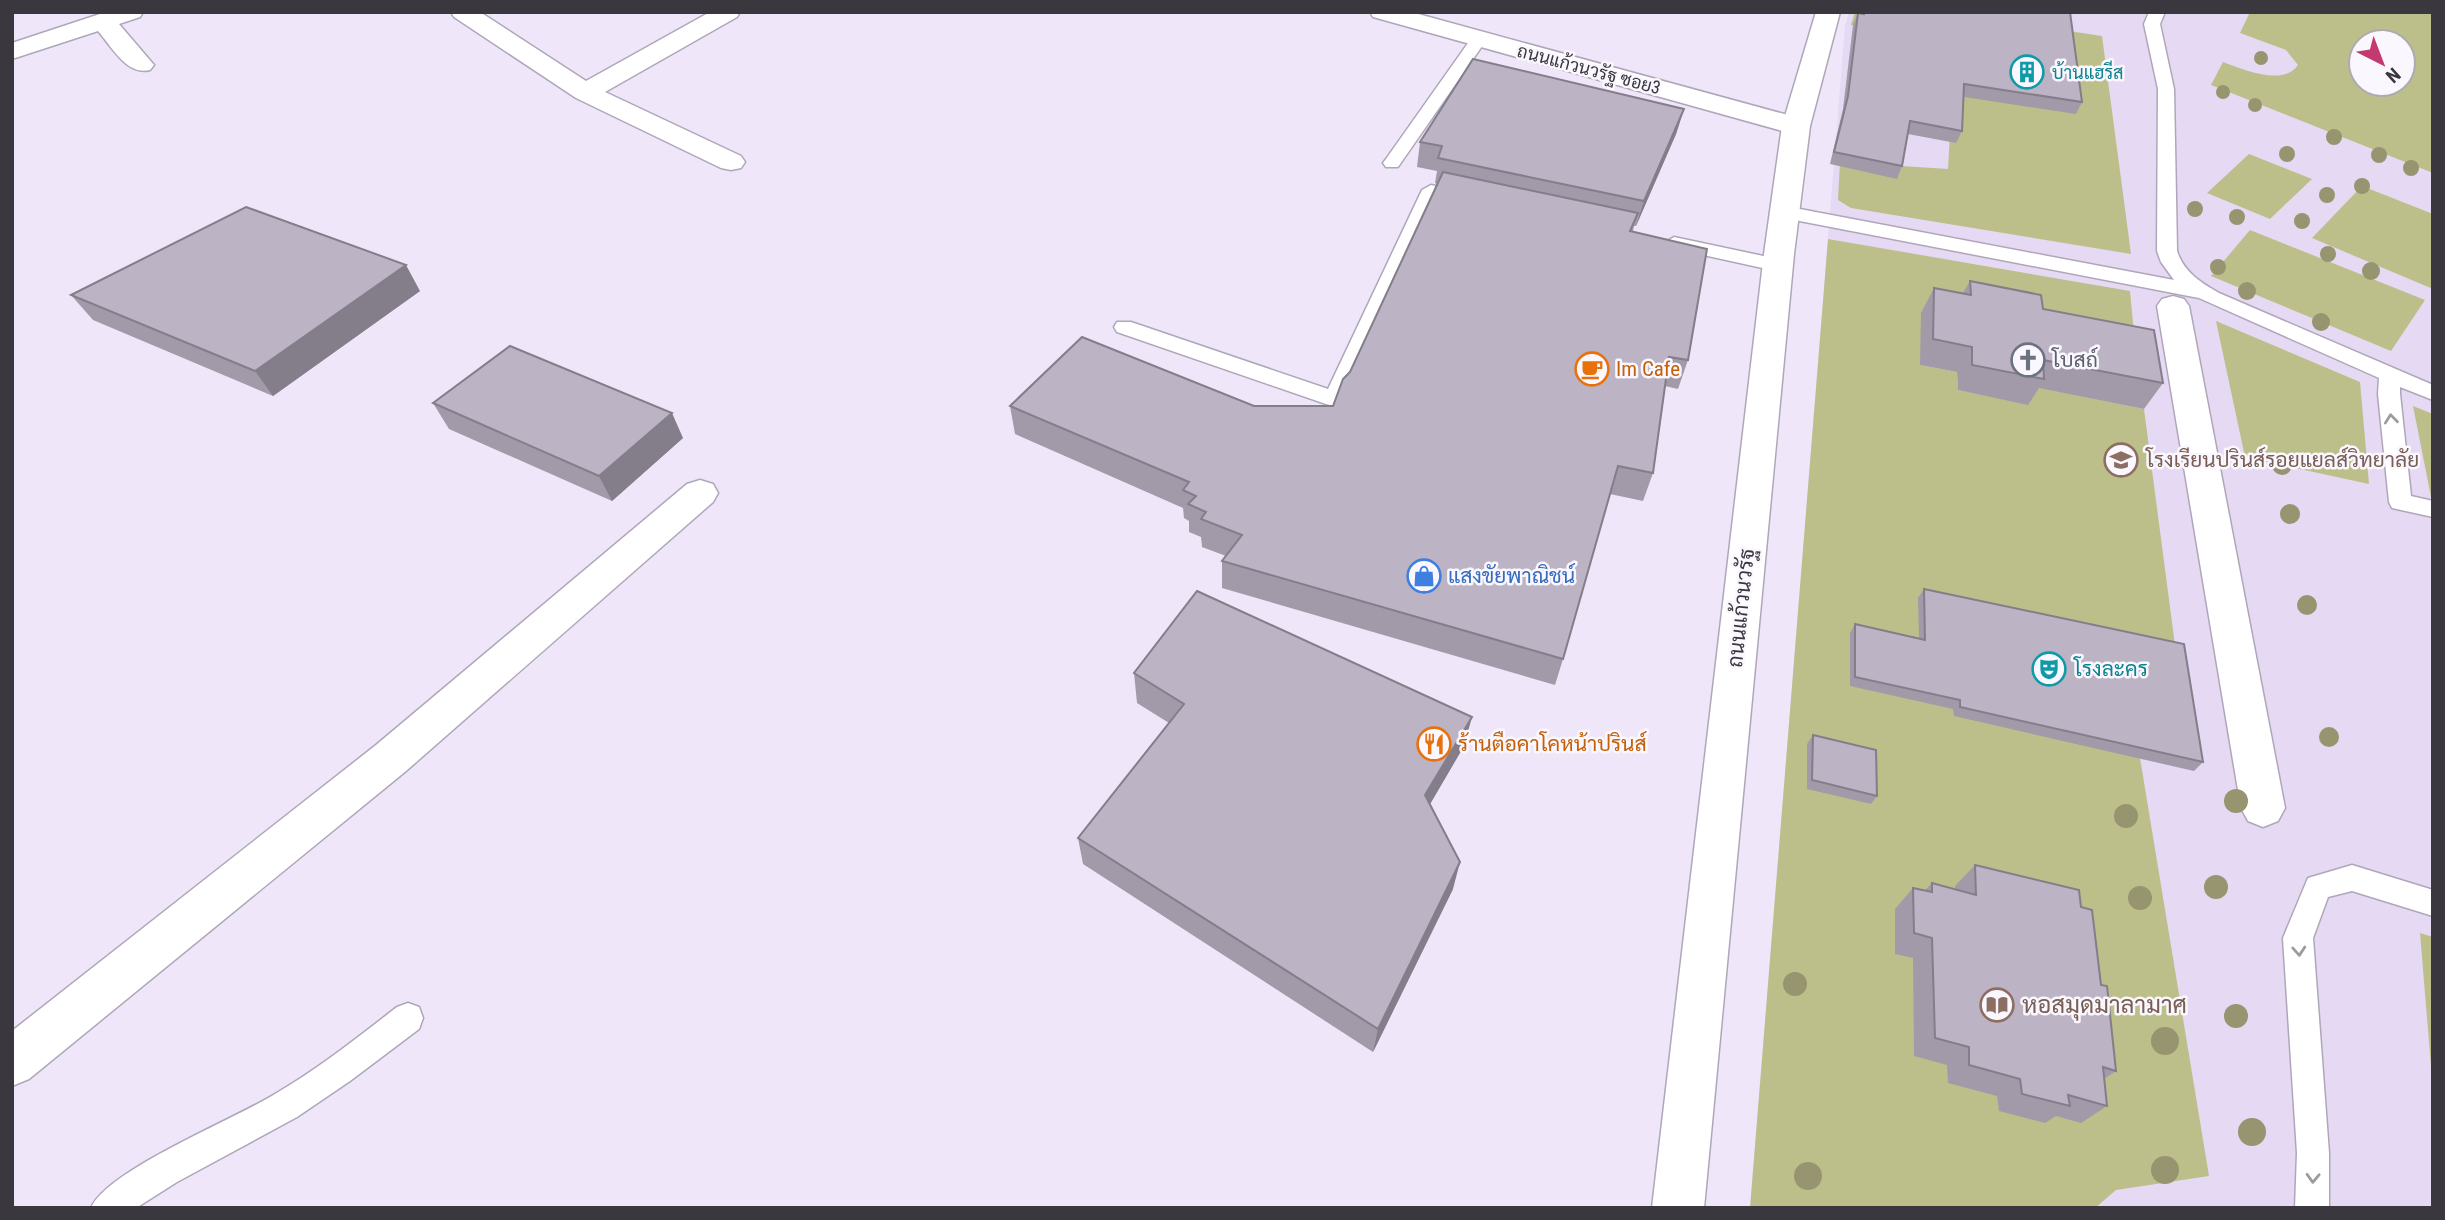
<svg xmlns="http://www.w3.org/2000/svg" width="2445" height="1220" font-family="'Roboto Condensed',Sarabun,sans-serif">
<style>
.built{fill:#e5d9f3;fill-rule:evenodd}
.green{fill:#bcbf89;fill-rule:evenodd}
.lines{fill:none;stroke-linecap:round;stroke-linejoin:round}
.service-casing{stroke:#afa7b9;stroke-width:3}
.pedestrian-casing{stroke:#afa7b9;stroke-width:3}
.minor-casing{stroke:#afa7b9;stroke-width:3}
.tertiary-casing{stroke:#afa7b9;stroke-width:3}
.service{fill:#fff;fill-rule:evenodd}
.pedestrian{fill:#fff;fill-rule:evenodd}
.minor{fill:#fff;fill-rule:evenodd}
.tertiary{fill:#fff;fill-rule:evenodd}
.tree{fill:#979470}
.wall{fill:#a29aa9}
.shaded-wall{fill:#847d8a}
.building{fill:#bcb3c5;stroke:#847d8a;stroke-width:2}
.oneway{stroke:#9d9b9e}
.labels{text-anchor:middle;dominant-baseline:central;stroke-width:5;stroke-linejoin:round;paint-order:stroke}
.far-street-label{font-size:18px;fill:#3b373e;stroke:#faf7fe}
.far-culture-label{font-size:18px;fill:#0d838f;stroke:#faf7fe;text-anchor:start}
.worship-label{font-size:21px;fill:#5b616d;stroke:#faf7fe;text-anchor:start}
.food-label{font-size:21px;fill:#c56008;stroke:#faf7fe;text-anchor:start}
.education-label{font-size:21px;fill:#785e54;stroke:#faf7fe;text-anchor:start}
.shop-label{font-size:21px;fill:#366cbe;stroke:#faf7fe;text-anchor:start}
.street-label{font-size:21px;fill:#3b373e;stroke:#faf7fe}
.culture-label{font-size:21px;fill:#0d838f;stroke:#faf7fe;text-anchor:start}
.near-education-label{font-size:24px;fill:#785e54;stroke:#faf7fe;text-anchor:start}
</style>
<rect width="100%" height="100%" fill="#efe7f9"/>
<path class="built" d="M1849,12H2433V1208H1750L1845,26ZM2361,42H2403V84H2361Z"/>
<path class="green" d="M1855,12H1969L1970,16L2102,36L2131,254L1851,208L1838,200L1840,162L1948,169L1955,46L1851,25Z
M2250,12H2433V173L2211,85L2223,62C2242,69 2283,87 2298,65L2286,50L2240,33ZM2403,42V84H2361V42Z
M2249,154L2312,179L2270,219L2207,193Z
M2362,186L2433,214V289L2312,238Z
M2250,230L2425,300L2391,351L2211,276Z
M1828,239L2130,291L2136,355L1920,365L1957,372L1958,390L2028,404L2027,385L2144,409L2176,653L2140,758L2209,1176L2116,1190L2095,1208H1750Z
M2216,321L2360,382L2369,484L2245,457Z
M2413,406L2433,414V497H2431Z
M2420,933L2433,937V1090Z"/>
<g class="lines">
<defs>
<path id="service" d="M2149,12H2165L2160,24L2174,89L2177,251C2184,272 2200,282 2219,293L2433,385V400L2400,387V394L2411,496L2433,501V517L2392,508L2389,502L2378,394L2379,378L2199,298L1784,218L1775,212L1784,206L2174,280L2161,262L2157,251L2158,89L2144,24Z
M1479,34L1487,39L1398,167H1386L1383,163L1386,159L1473,36Z
M1431,185L1470,194L1473,198L1464,204L1437,197L1342,404L1334,406L1326,404L1117,332L1114,327L1117,322H1131L1328,389L1422,190Z
M1674,237L1768,257L1772,250L1779,248L1789,254L1783,269L1776,271L1667,247L1664,243Z
M2352,865L2433,890V916L2352,891L2328,897L2313,938L2329,1153V1208H2295L2297,1153L2283,938L2308,878Z
M408,1003L419,1007L423,1018L419,1029L350,1081L297,1117L177,1182L136,1208H91C107,1170 235,1119 275,1094C318,1069 357,1038 397,1007Z"/>
<path id="pedestrian" d="M2173,296L2184,299L2189,306L2285,808L2278,821L2263,827L2248,821L2241,808L2157,306L2162,299Z"/>
<path id="minor" d="M106,12H143L140,17L119,24L154,65L150,70C127,76 112,47 98,31L12,59V43Z
M451,12H480L586,81L710,12H740L737,17L605,92L741,156L745,162L741,168L731,170L721,168L576,98L454,17Z
M1370,12H1411L1806,120L1810,126L1806,132L1796,134L1786,132L1373,17Z
M700,480L713,484L718,493L713,502L406,771L29,1079L12,1086V1031L376,745L687,484Z"/>
<path id="tertiary" d="M1816,12H1840L1810,126L1794,254L1704,1208H1652L1764,254L1782,126Z"/>
</defs>
<use href="#service" class="service-casing"/>
<use href="#pedestrian" class="pedestrian-casing"/>
<use href="#minor" class="minor-casing"/>
<use href="#tertiary" class="tertiary-casing"/>
<use href="#service" class="service"/>
<use href="#pedestrian" class="pedestrian"/>
<use href="#minor" class="minor"/>
<use href="#tertiary" class="tertiary"/>
</g>
<g class="tree">
<circle cx="2261" cy="58" r="7"/>
<circle cx="2223" cy="92" r="7"/>
<circle cx="2255" cy="105" r="7"/>
<circle cx="2334" cy="137" r="8"/>
<circle cx="2287" cy="154" r="8"/>
<circle cx="2379" cy="155" r="8"/>
<circle cx="2411" cy="168" r="8"/>
<circle cx="2362" cy="186" r="8"/>
<circle cx="2327" cy="195" r="8"/>
<circle cx="2195" cy="209" r="8"/>
<circle cx="2237" cy="217" r="8"/>
<circle cx="2302" cy="221" r="8"/>
<circle cx="2328" cy="254" r="8"/>
<circle cx="2218" cy="267" r="8"/>
<circle cx="2371" cy="271" r="9"/>
<circle cx="2247" cy="291" r="9"/>
<circle cx="2321" cy="322" r="9"/>
<circle cx="2282" cy="465" r="10"/>
<circle cx="2290" cy="514" r="10"/>
<circle cx="2307" cy="605" r="10"/>
<circle cx="2329" cy="737" r="10"/>
<circle cx="2236" cy="801" r="12"/>
<circle cx="2126" cy="816" r="12"/>
<circle cx="2216" cy="887" r="12"/>
<circle cx="2140" cy="898" r="12"/>
<circle cx="1795" cy="984" r="12"/>
<circle cx="2236" cy="1016" r="12"/>
<circle cx="2165" cy="1041" r="14"/>
<circle cx="2252" cy="1132" r="14"/>
<circle cx="2165" cy="1170" r="14"/>
<circle cx="1808" cy="1176" r="14"/>
</g>
<path class="wall" d="M1862,12H2070L2082,102L2076,114L1964,97L1962,131L1956,143L1908,134L1902,166L1897,179L1830,164L1843,109L1853,25L1858,13L1861,14Z
M1684,109L1676,134L1636,226H1634L1633,231L1688,360L1678,389L1665,386L1653,473L1643,501L1610,494L1563,659L1555,685L1222,588V561L1226,556L1202,547L1201,537L1189,532V521L1184,518L1183,508L1015,434L1010,406H1333L1350,372L1437,184L1435,183L1437,171L1417,167L1420,142Z
M1970,281L2043,309L2163,383L2144,409L2039,388L2028,405L1958,390L1957,372L1920,365L1921,313L1934,288L1963,293Z
M420,291L273,396L93,320L71,295Z
M433,403L683,438L612,501L449,429Z
M1924,589L2203,762L2194,771L1954,716L1953,709L1850,686V633L1855,624L1919,638L1918,598Z
M1134,673L1464,746L1430,804L1453,889L1373,1052L1083,864L1078,838L1169,723L1137,703Z
M1813,735L1877,796L1871,804L1807,789V744Z
M1975,865L2081,907L2101,985L2116,1071L2104,1079L2107,1106L2081,1123L2056,1116L2045,1123L1999,1111L1997,1096L1948,1083L1947,1065L1914,1056L1913,958L1895,954V909L1913,888L1925,890L1932,883L1955,889V886Z"/>
<path class="shaded-wall" d="M1684,109L1676,134L1636,226L1644,201Z
M406,265L420,291L273,396L255,371Z
M672,413L683,438L612,501L599,476Z
M1472,717L1464,746L1419,823L1425,795Z
M1460,862L1453,889L1373,1052L1378,1029Z"/>
<path class="building" d="M1864,12H2070L2082,102L1964,84L1962,131L1910,121L1902,166L1834,152L1848,96L1858,13L1864,14Z
M1473,59L1684,109L1644,201L1438,158L1442,146L1420,142Z
M1443,172L1638,213L1630,231L1707,249L1688,360L1669,357L1653,473L1618,466L1563,659L1222,561L1242,535L1201,519L1206,512L1188,504L1196,496L1183,490L1189,482L1010,406L1082,337L1254,406H1333L1343,379L1350,372Z
M246,207L406,265L255,371L71,295Z
M1970,281L2041,295L2043,309L2154,330L2163,383L2043,360L2044,379L1972,365V347L1933,339L1934,288L1971,295Z
M510,346L672,413L599,476L433,403Z
M1924,589L2184,644L2203,762L1960,707V700L1855,677V624L1925,640Z
M1197,591L1472,717L1425,795L1460,862L1378,1029L1078,838L1184,704L1134,673Z
M1813,735L1876,750L1877,796L1812,780Z
M1975,865L2079,890L2081,907L2092,910L2101,985L2107,986L2116,1071L2103,1067L2107,1106L2068,1095L2070,1106L2022,1094L2020,1079L1969,1065V1047L1935,1038L1932,938L1914,933L1913,888L1932,892V883L1976,895Z"/>
<defs><path id="oneway-chevron" d="M-2-3.5L2.5 0L-2 3.5" fill="none" stroke-width="1.6" stroke-linecap="round" stroke-linejoin="round" transform="scale(1.75)"/></defs>
<g class="oneway">
<use href="#oneway-chevron" transform="translate(2391 419) rotate(-96)"/>
<use href="#oneway-chevron" transform="translate(2299 951) rotate(86)"/>
<use href="#oneway-chevron" transform="translate(2313 1178) rotate(92)"/>
</g>
<defs>
<symbol id="building-ring" viewBox="-11 -11 22 22"><circle r="9.5" fill="#faf7fe" stroke="#0f9aa8" stroke-width="1.5"/><path d="M-4-6H4V6H1V3H-1V6H-4ZM-2.5-4.3h1.7v1.8h-1.7ZM.8-4.3h1.7v1.8H.8ZM-2.5-1h1.7V.8h-1.7ZM.8-1h1.7V.8H.8Z" fill="#0f9aa8"/></symbol>
<symbol id="church-ring" viewBox="-11 -11 22 22"><circle r="9.5" fill="#faf7fe" stroke="#6b7280" stroke-width="1.5"/><path d="M-1.2-6h2.4v3.5h3.3v2.4h-3.3V6h-2.4V-.1h-3.3v-2.4h3.3Z" fill="#6b7280"/></symbol>
<symbol id="cafe-ring" viewBox="-11 -11 22 22"><circle r="9.5" fill="#faf7fe" stroke="#e8710a" stroke-width="1.5"/><path d="M-5.5-4.5H6V0H3Q3 3.5 0 3.5H-2.5Q-5.5 3.5-5.5 0ZM3-3.2v2h1.7v-2ZM-6 4.5H4V6H-6Z" fill="#e8710a"/></symbol>
<symbol id="school-ring" viewBox="-11 -11 22 22"><circle r="9.5" fill="#faf7fe" stroke="#8d6e63" stroke-width="1.5"/><path d="M0-5L7-2L0 1L-7-2ZM-4 1L0 2.5L4 1V4Q0 6-4 4Z" fill="#8d6e63"/></symbol>
<symbol id="shop-ring" viewBox="-11 -11 22 22"><circle r="9.5" fill="#faf7fe" stroke="#3f7fe0" stroke-width="1.5"/><path d="M-5-2.5h2.3a2.7 3.5 0 0 1 5.4 0H5L5.5 6h-11ZM-1.5-2.5h3a1.5 2.3 0 0 0-3 0Z" fill="#3f7fe0"/></symbol>
<symbol id="theatre-ring" viewBox="-11 -11 22 22"><circle r="9.5" fill="#faf7fe" stroke="#0f9aa8" stroke-width="1.5"/><path d="M-5-5.5Q0-4 5-5.5V0Q5 5 0 6Q-5 5-5 0ZM-3.3-2.5H-1v1.5H-3.3ZM1-2.5H3.3v1.5H1ZM-2.8 1Q0 5.5 2.8 1Z" fill="#0f9aa8"/></symbol>
<symbol id="restaurant-ring" viewBox="-11 -11 22 22"><circle r="9.5" fill="#faf7fe" stroke="#e8710a" stroke-width="1.5"/><path d="M-5-6h1v4h1v-4h1v4h1v-4h1v5L-1.5 .5V6h-2V.5L-5-1ZM5-6V6H3V1.5H1.5Q1.5-4 5-6Z" fill="#e8710a"/></symbol>
<symbol id="library-ring" viewBox="-11 -11 22 22"><circle r="9.5" fill="#faf7fe" stroke="#8d6e63" stroke-width="1.5"/><path d="M-6-4Q-3-5.5-.7-3.5V5Q-3 3-6 4ZM6-4Q3-5.5 .7-3.5V5Q3 3 6 4Z" fill="#8d6e63"/></symbol>
</defs>
<g fill-rule="evenodd">
<use href="#building-ring" x="2008" y="53" width="38" height="38"/>
<use href="#church-ring" x="2009" y="341" width="38" height="38"/>
<use href="#cafe-ring" x="1573" y="350" width="38" height="38"/>
<use href="#school-ring" x="2102" y="441" width="38" height="38"/>
<use href="#shop-ring" x="1405" y="557" width="38" height="38"/>
<use href="#theatre-ring" x="2030" y="650" width="38" height="38"/>
<use href="#restaurant-ring" x="1415" y="725" width="38" height="38"/>
<use href="#library-ring" x="1978" y="986" width="38" height="38"/>
</g>
<g class="labels">
<g class="far-street-label">
<text transform="translate(1589 69) rotate(15)">ถนนแก้วนวรัฐ ซอย3</text>
</g>
<g class="far-culture-label">
<text x="2052" y="72">บ้านแฮรีส</text>
</g>
<g class="worship-label">
<text x="2052" y="360">โบสถ์</text>
</g>
<g class="food-label">
<text x="1616" y="369">Im Cafe</text>
<text x="1458" y="744">ร้านตือคาโคหน้าปรินส์</text>
</g>
<g class="education-label">
<text x="2146" y="460">โรงเรียนปรินส์รอยแยลส์วิทยาลัย</text>
</g>
<g class="shop-label">
<text x="1448" y="576">แสงขัยพาณิชน์</text>
</g>
<g class="street-label">
<text transform="translate(1741 608) rotate(-84)">ถนนแก้วนวรัฐ</text>
</g>
<g class="culture-label">
<text x="2074" y="669">โรงละคร</text>
</g>
<g class="near-education-label">
<text x="2022" y="1005">หอสมุดมาลามาศ</text>
</g>
</g>
<rect width="2445" height="1220" fill="none" stroke="#3b373e" stroke-width="28"/>
<g transform="translate(2382 63) rotate(138)"><circle r="33" fill="#faf7fe" stroke="#aeaab1" stroke-width="2"/>
<path d="M0-5L12 26L0 18L-12 26Z" fill="#c33972"/>
<text y="-10" font-size="19" font-weight="bold" text-anchor="middle" fill="#3b373e">N</text>
</g>
</svg>
